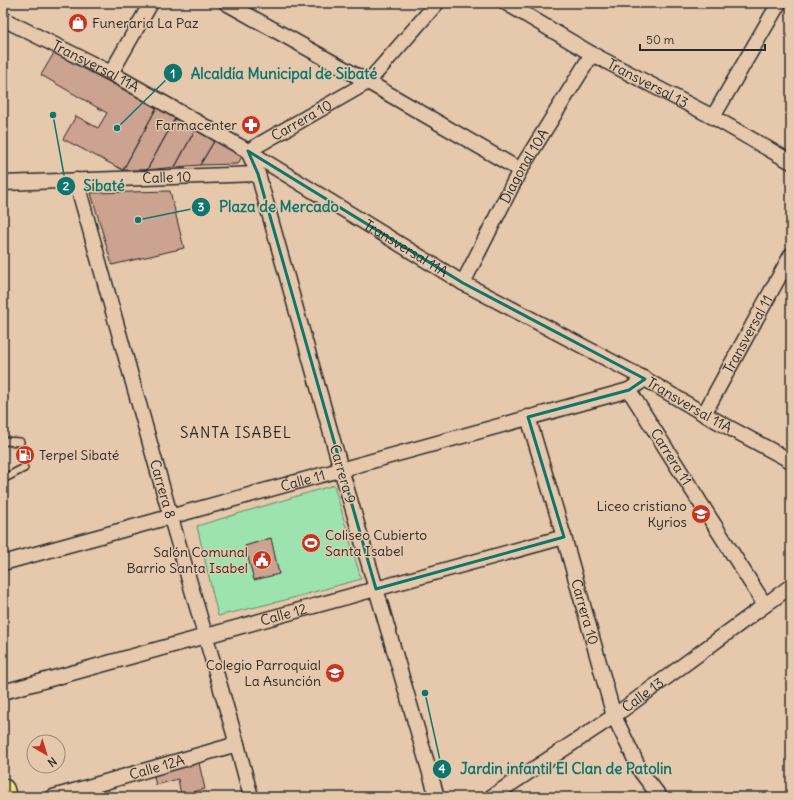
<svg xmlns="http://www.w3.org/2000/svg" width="794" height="800" font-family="Delius,sans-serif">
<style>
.green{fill:#9de3af;stroke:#64876d;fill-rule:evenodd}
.building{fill:#cca291;stroke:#2b2b2b}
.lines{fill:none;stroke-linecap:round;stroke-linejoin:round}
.service-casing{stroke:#2b2b2b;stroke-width:10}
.minor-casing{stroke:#2b2b2b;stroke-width:17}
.primary-casing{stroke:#2b2b2b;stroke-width:25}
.service{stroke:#e6c8ac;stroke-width:7}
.minor{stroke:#e6c8ac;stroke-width:14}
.primary{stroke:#f5e381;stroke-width:22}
.marked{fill:none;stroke:#0f766e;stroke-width:3;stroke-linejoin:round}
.labels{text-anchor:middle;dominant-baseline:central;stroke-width:3;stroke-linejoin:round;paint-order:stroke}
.poi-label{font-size:14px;fill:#2b2b2b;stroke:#e6c8ac;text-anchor:end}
.street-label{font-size:14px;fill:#2b2b2b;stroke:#e6c8ac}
.neighbourhood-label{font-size:15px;letter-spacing:1px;fill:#2b2b2b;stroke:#e6c8ac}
.leader{fill:none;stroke:#0f766e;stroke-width:1.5}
.callout-dot{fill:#0f766e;stroke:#e6c8ac;stroke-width:1.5}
.mark-label{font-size:12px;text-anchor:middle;font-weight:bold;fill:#fff}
.callout-label{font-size:15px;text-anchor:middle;font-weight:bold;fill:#0f766e;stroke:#e6c8ac;stroke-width:3;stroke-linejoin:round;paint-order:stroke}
</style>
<rect width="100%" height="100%" fill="#e6c8ac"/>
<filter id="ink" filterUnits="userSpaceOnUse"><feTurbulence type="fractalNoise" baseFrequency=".025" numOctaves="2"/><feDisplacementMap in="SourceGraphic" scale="8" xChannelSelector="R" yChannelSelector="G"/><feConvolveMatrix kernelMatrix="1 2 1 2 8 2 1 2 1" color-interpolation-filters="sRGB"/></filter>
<g filter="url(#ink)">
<path class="green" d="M334,485L361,579L285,600L218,616L197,526ZM270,538L279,574L254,579L245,546Z"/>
<path class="building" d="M54,53L157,107L123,170L63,139L76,116L98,128L107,113L41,75Z
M157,107L176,117L147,170H123Z
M176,117L196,128L175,167L147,170Z
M196,128L216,138L200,165L175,167Z
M216,138L243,154L238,164L200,165Z
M170,191L184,248L112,265L91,193Z
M271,538L279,574L254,580L245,546Z
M198,759L205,789L181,795L178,779L156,785L152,770Z
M105,780L111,797H51Z"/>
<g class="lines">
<defs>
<path id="service" d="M3,441L20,442
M3,479L24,468"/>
<g id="minor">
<path d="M226,3L368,82L520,170"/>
<path id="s1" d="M506,3L592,54L713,117L791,162"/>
<path id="s2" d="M3,19L111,73L248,151L463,283L645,379L704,414L791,461"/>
<path d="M111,73L151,3"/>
<path d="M713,117L779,3"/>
<path id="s3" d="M76,180L171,518L237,744L251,797"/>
<path id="s4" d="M3,183L258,174"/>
<path id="s5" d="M463,283L520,170L592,54"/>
<path id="s6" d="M629,390L765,605"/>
<path id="s7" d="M704,414L791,255"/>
<path id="s8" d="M528,417L564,537L614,716L641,772L660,797"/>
<path id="s9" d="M3,563C212,507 420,447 629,390L645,379"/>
<path id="s10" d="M3,692L564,537"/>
<path id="s11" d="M53,797L237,744"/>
<path id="s12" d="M437,797L341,469L258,174L248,151L368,82L437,3"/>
<path id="s13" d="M491,797L614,716L791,586"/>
</g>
<path id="primary" d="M3,790L5,797"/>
</defs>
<use href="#service" class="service-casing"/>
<use href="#minor" class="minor-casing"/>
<use href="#primary" class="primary-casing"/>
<use href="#service" class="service"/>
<use href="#minor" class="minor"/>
<use href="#primary" class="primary"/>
</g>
</g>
<path class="marked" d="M248,151L463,283L645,379L629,390L528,417L564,537L376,589L258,174Z"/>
<defs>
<symbol id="shop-disc" viewBox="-11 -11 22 22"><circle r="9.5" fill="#c8321e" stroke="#e6c8ac"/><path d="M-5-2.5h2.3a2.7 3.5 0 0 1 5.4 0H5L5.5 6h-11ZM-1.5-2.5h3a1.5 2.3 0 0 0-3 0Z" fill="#fff"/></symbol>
<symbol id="pharmacy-disc" viewBox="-11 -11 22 22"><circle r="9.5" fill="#c8321e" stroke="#e6c8ac"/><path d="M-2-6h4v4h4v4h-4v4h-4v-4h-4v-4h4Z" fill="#fff"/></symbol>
<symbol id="fuel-disc" viewBox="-11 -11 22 22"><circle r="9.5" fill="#c8321e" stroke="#e6c8ac"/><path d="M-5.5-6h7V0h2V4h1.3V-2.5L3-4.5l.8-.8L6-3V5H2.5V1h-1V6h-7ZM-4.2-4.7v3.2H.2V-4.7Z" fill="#fff"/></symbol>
<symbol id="school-disc" viewBox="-11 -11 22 22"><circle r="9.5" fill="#c8321e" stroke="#e6c8ac"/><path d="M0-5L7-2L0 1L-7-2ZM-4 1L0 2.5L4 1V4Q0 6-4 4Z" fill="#fff"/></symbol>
<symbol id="stadium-disc" viewBox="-11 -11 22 22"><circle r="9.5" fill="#c8321e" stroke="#e6c8ac"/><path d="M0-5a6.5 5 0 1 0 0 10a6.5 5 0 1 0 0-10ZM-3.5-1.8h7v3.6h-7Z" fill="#fff"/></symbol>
<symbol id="civic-disc" viewBox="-11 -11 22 22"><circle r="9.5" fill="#c8321e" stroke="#e6c8ac"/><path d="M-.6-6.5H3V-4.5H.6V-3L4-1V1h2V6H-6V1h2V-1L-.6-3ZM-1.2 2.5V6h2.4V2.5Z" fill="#fff"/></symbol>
</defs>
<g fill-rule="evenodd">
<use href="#shop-disc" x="67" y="12" width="22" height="22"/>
<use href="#pharmacy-disc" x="240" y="114" width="22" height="22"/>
<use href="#fuel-disc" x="14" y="444" width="22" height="22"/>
<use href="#school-disc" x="690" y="503" width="22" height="22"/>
<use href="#stadium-disc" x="300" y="532" width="22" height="22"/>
<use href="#civic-disc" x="251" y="549" width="22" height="22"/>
<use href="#school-disc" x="324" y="662" width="22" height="22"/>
</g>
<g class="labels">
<g class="poi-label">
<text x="92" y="23" text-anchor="start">Funeraria La Paz</text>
<text x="237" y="125">Farmacenter</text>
<text x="39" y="455" text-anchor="start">Terpel Sibaté</text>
<text x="687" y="506">Liceo cristiano<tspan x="687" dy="16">Kyrios</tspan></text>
<text x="325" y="535" text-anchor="start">Coliseo Cubierto<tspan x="325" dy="16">Santa Isabel</tspan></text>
<text x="248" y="552">Salón Comunal<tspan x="248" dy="16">Barrio Santa Isabel</tspan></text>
<text x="321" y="665">Colegio Parroquial<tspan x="321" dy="16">La Asunción</tspan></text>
</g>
<g class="street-label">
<text stroke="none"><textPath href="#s2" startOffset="104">Transversal 11A</textPath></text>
<text stroke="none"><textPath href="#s1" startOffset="163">Transversal 13</textPath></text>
<text stroke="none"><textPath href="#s12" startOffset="735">Carrera 10</textPath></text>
<text stroke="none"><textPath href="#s5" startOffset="132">Diagonal 10A</textPath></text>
<text stroke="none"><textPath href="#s4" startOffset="164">Calle 10</textPath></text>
<text stroke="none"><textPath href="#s2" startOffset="464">Transversal 11A</textPath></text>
<text stroke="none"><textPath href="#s7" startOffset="91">Transversal 11</textPath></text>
<text stroke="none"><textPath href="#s2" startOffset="788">Transversal 11A</textPath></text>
<text stroke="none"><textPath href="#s6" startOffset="79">Carrera 11</textPath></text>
<text transform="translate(343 474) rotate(74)">Carrera 9</text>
<text stroke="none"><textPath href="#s9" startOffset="311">Calle 11</textPath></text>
<text stroke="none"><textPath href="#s3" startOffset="321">Carrera 8</textPath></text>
<text stroke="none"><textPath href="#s8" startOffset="203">Carrera 10</textPath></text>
<text stroke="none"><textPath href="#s10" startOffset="291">Calle 12</textPath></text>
<text stroke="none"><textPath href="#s13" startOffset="183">Calle 13</textPath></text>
<text stroke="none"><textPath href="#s11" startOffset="108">Calle 12A</textPath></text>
</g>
<g class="neighbourhood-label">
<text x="236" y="432">SANTA ISABEL</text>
</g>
</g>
<path class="leader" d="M117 128L173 73M53 115L66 186M138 220L201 207M425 693L442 769"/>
<g class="callout-dot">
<circle cx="117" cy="128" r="4"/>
<circle cx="53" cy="115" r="4"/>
<circle cx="138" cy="220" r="4"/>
<circle cx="425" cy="693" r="4"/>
<circle cx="173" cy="73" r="10"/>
<circle cx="66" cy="186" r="10"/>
<circle cx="201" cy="207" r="10"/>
<circle cx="442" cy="769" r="10"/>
</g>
<g class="mark-label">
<text x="173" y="78">1</text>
<text x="66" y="190">2</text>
<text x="201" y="211">3</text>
<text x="442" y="773">4</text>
</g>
<g class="callout-label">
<text x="284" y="79">Alcaldía Municipal de Sibaté</text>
<text x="104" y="191">Sibaté</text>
<text x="279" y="212">Plaza de Mercado</text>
<text x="566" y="774">Jardin infantil El Clan de Patolin</text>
</g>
<rect width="794" height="800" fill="none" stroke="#e6c8ac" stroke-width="16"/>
<rect x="8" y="8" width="778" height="784" fill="none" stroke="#2b2b2b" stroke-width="1.5" filter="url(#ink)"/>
<g transform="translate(46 754) rotate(142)"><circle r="19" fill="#e6c8ac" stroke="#9b8978"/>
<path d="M0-3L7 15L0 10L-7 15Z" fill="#c8321e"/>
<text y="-6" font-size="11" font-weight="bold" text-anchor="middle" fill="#2b2b2b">N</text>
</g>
<path d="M640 44v6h125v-6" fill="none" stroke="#2b2b2b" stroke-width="2"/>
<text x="646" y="44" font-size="12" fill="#2b2b2b" stroke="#e6c8ac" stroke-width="3" paint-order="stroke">50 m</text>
</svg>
